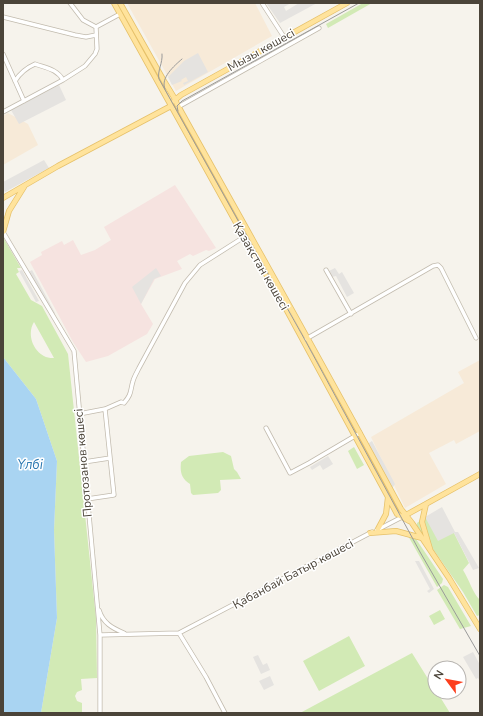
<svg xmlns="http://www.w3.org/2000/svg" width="483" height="716" font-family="'Nunito Sans',sans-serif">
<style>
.commercial{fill:#f7ead8}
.medical{fill:#f6e3e0}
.green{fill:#d2eab5;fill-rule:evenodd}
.parking{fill:#e5e3e0}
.water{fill:#a9d4f2}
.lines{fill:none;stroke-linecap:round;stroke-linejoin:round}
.minor-casing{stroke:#c2bbae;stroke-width:5}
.major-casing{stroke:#e6c16a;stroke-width:6}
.minor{stroke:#fff;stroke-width:3.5}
.major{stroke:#ffe39c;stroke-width:4.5}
.tram{stroke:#9a9a9a;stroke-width:1}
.labels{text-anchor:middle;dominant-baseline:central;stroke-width:3;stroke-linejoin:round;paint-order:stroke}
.street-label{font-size:12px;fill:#4b4439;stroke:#fff}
.water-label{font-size:13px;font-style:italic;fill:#2e7ab2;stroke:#fff}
</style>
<rect width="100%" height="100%" fill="#f6f3ec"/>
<path class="commercial" d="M127,3H255L272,36L176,91Z
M8,113L28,124L38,145L3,165V116Z
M480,360V431L456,444L454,440L429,453L446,484L405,508L371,437L464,383L458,372Z"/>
<path class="medical" d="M175,185L216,248L209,251L206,250L193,256L190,254L177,261L182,269L155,279L141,304L153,324L147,334L108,356L86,362L73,342L30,262L42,255L41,252L62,241L64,245L73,240L81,255L95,250L111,240L104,227Z"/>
<path class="green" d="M363,3H372L328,28L326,24Z
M3,237L21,268H17L19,272L16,274L31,300L42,306L68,354L96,618L97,678L81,679L82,690L77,692L75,696L77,701L82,703V713H41L57,618L54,530L57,461L36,399L3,357ZM34,322L54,358C36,359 25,336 34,322Z
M354,447L364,465L357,469L348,451Z
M223,452L231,456L234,469L237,472L241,479L220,480L221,490L218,493L193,495L191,493L190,484C181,478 180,472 181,462L189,456Z
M425,517L454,533L469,563L463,570C469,579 473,594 480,600V615L477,616L463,592L417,526V523Z
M407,534L413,536L416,539L443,579L442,583L437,587Z
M444,585L448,587L471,626L460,629L437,590Z
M440,610L445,619L434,625L429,616Z
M349,636L365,666L319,691L303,661Z
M412,653L435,690V692H437L450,713H300Z"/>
<path class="parking" d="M266,3H291L284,7L286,11L299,3H317L280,23Z
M198,53L208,72L184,85L183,83L188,81L186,77L181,80L182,81L172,85L168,77L184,61Z
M59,85L66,100L19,124L11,110Z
M44,160L49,168L5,192L3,189V182Z
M156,268L161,276L154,279L141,304L132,287Z
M335,268L339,274L342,272L354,293L347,297L336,276L332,277L329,271Z
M22,270L39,301L36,302L19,271Z
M32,270L55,313L53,317L27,273Z
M372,441L395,484L391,490L366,445Z
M328,456L333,464L323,470L320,465L312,470L310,467Z
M442,507L455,532H458L479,568L473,570L454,533L438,541L425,517Z
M415,561H419L434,589L429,593L427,591L430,589Z
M473,652L480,665V681L478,678L476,679L470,669L463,657Z
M258,655L263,665L267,663L270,670L261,674L253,657Z
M270,676L274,685L264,690L259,681Z"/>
<path class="water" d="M3,357L36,399L57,461L54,530L57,618L41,713H3V518L4,517L3,509Z"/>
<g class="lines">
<defs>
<path id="minor" d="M70,3L83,20L96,27
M262,3L284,37
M3,17L75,35L86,37L96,35
M3,54L24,101
M15,81C20,73 26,68 35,64C46,68 57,69 63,80
M178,107L319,28
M3,112L63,80L85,66L95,54L97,49L96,27L120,14
M3,232L74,351L100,635V713
M326,270L351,314
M306,339L433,266L438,265L441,268L476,338
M79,414L105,409L121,402L124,403C132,394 130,391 133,381C134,377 137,372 139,368L185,283L200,265L244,237
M266,428L290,473L309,463L360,433
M84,462L110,458
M87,499L114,495L105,409
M377,530L404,516
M99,610C103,623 112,628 124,633
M179,633L206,677L225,713
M100,635L179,633L372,532"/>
<path id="major" d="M114,3L244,237L279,296L388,497L397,514L409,521
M120,3L164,81L175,99L177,104C252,239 328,373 401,509L412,523L449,578L480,629
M174,101L181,95L347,3
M3,198L58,166L171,106
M3,232L9,211L24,187
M426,504L422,522L430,549
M406,515L480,474
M378,529L386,514L388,497
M370,533L396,531L422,538"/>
</defs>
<use href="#minor" class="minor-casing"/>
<use href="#major" class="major-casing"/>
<use href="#minor" class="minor"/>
<use href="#major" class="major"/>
<path class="tram" d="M162,54C163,63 157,71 159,79L305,340L420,552L480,656
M165,89C160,78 174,66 182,59
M178,111L177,106L182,101L359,3"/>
</g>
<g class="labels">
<g class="street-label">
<text transform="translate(261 50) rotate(-29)">Мызы көшесі</text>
<text transform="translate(261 266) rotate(60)">Қазақстан көшесі</text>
<text transform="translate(83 463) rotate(-95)">Протозанов көшесі</text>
<text transform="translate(293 574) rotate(-28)">Қабанбай Батыр көшесі</text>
</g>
<g class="water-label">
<text x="30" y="465">Үлбі</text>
</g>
</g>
<rect width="483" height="716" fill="none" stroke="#4b4439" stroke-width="8"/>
<g transform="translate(447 680) rotate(302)"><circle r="19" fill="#ffffff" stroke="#b7b4b0"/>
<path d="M0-3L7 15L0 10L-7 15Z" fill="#fc3f1d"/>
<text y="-6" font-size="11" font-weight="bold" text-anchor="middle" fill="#4b4439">N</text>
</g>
</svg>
